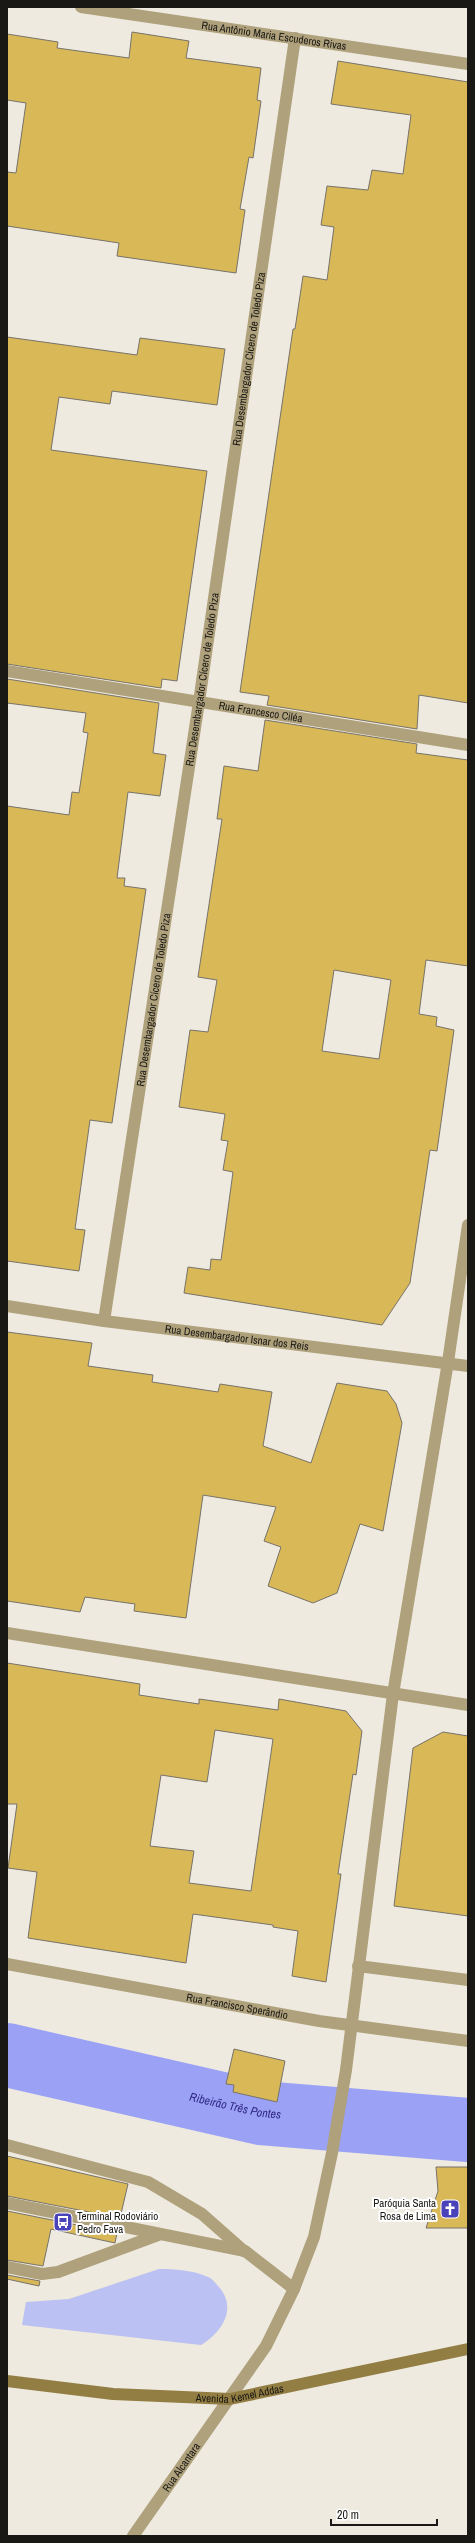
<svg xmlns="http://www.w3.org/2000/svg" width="475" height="2543" font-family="'Archivo Narrow',sans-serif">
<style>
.green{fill:#bbc1f2}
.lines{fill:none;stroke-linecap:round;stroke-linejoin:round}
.river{stroke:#9ba2f5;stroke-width:64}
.building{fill:#d9b858;stroke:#77736a;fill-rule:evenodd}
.service{stroke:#afa17c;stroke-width:12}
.minor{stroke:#afa17c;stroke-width:12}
.secondary{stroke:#927d43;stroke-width:12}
.labels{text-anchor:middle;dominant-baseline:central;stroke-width:4;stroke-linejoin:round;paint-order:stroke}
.street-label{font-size:11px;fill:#191814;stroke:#fff}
.poi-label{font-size:11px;fill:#191814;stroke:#fff;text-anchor:end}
.water-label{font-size:12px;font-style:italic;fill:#322988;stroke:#fff}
</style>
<rect width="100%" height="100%" fill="#eeeadf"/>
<path class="green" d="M159,2269C175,2269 193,2270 208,2277C212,2278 216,2284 219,2287C238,2309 221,2333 201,2345L22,2325L26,2302L69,2299Z"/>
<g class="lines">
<path class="river" id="s1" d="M7,2055L261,2113L468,2130"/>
</g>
<path class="building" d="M132,32L189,41L186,58L261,68L257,100L261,101L253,158L249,157L240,209L245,210L236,273L117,256L119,243L7,226V172L16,173L26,103L7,100V34L58,42L57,48L129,58Z
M338,61L468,82V703L419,695L417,729L267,705L269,696L240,692L293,329H295L303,276L327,280L334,227L321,225L327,186L368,190L372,170L403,174L411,115L331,104Z
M7,337L137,355L140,338L225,349L217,405L112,391L110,404L59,397L51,450L207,471L177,681L162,679L161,688L7,664Z
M7,679L159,703L153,753L166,755L160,796L128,792L117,878H125L124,886L146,889L112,1123L90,1120L75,1229L85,1230L79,1271L7,1261V806L69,815L72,792L79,793L88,733L83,732L86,713L7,703Z
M265,720L417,744L416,753L468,760V966L426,960L419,1014L437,1017L436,1026L454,1030L437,1151L430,1150L410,1283L382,1325L184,1293L188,1267L210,1270L211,1259L221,1260L233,1172L223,1170L228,1141L221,1140L225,1114L179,1107L190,1030L208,1032L217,980L198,977L222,819H217L224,766L258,771ZM334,970L391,980L379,1059L322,1051Z
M7,1332L92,1343L88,1366L153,1375L152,1382L218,1392L220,1384L272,1392L263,1446L311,1463L337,1383L387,1391L396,1404L402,1423L383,1531L360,1524L337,1593L313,1603L268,1586L281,1547L264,1541L276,1507L203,1495L186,1618L134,1611L135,1604L85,1597L80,1612L7,1601Z
M7,1663L140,1684L139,1695L199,1704V1699L278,1710L279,1699L346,1711L362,1731L356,1775L353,1774L338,1874H341L326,1982L292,1976L298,1931L273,1927V1925L193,1914L186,1963L28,1938L37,1872L8,1868L17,1804H7ZM215,1730L273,1739L251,1891L189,1883L194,1851L150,1846L161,1775L207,1782Z
M443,1732L468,1736V1916L394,1906L413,1748Z
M234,2049L285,2061L277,2102L233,2092L234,2085L226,2084Z
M7,2156L128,2184L120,2218L7,2196Z
M436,2167H468V2228H426L438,2191Z
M7,2211L117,2233L115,2243L51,2229L43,2266L7,2260Z
M7,2275L40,2281L39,2286L7,2279Z"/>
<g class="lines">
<g class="service">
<path id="s2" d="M7,671L468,745"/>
<path d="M358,1966L468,1980"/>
<path d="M7,2145L148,2182L202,2214L244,2251"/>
<path d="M7,2203L245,2251L294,2289"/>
<path d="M7,2267L42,2274L58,2272L158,2235"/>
</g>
<g class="minor">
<path id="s3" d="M81,7L468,64"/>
<path id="s4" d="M7,1306L104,1321L468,1366"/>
<path id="s5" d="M104,1321L199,702L295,38"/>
<path d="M7,1633L468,1705"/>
<path id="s6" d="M7,1964L319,2021L468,2041"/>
<path id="s7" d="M133,2536L266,2346L294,2289L314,2237L332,2153L346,2070L393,1694L448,1362L468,1225"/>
</g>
<path class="secondary" id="s8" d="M7,2381L113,2394L230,2399L468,2349"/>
</g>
<defs>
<symbol id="church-square" viewBox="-11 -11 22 22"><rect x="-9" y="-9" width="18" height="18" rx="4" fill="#4a42b9" stroke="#fff"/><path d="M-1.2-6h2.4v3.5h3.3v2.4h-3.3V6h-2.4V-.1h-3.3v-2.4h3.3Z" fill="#fff"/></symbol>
<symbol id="bus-square" viewBox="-11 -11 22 22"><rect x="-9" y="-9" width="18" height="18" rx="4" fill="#4a42b9" stroke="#fff"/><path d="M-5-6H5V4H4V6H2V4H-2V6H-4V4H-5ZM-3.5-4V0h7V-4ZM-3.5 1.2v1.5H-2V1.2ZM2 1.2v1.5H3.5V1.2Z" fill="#fff"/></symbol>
</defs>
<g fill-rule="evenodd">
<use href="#church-square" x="439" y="2198" width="22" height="22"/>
<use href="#bus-square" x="52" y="2211" width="22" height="22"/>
</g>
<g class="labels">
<g class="street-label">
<text stroke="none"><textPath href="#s3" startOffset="195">Rua Antônio Maria Escuderos Rivas</textPath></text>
<text stroke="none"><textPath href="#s5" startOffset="973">Rua Desembargador Cícero de Toledo Piza</textPath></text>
<text stroke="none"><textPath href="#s5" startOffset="649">Rua Desembargador Cícero de Toledo Piza</textPath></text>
<text stroke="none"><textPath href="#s2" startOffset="257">Rua Francesco Ciléa</textPath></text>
<text stroke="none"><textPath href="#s5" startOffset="325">Rua Desembargador Cícero de Toledo Piza</textPath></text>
<text stroke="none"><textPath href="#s4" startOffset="232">Rua Desembargador Isnar dos Reis</textPath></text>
<text stroke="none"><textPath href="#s6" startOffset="234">Rua Francisco Sperândio</textPath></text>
<text stroke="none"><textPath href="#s8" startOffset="234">Avenida Kemel Addas</textPath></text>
<text stroke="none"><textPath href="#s7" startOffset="84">Rua Alcantara</textPath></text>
</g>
<g class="poi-label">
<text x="436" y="2203">Paróquia Santa<tspan x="436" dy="13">Rosa de Lima</tspan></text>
<text x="77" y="2216" text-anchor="start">Terminal Rodoviário<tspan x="77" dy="13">Pedro Fava</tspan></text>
</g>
<g class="water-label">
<text stroke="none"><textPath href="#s1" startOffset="234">Ribeirão Três Pontes</textPath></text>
</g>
</g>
<rect width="475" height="2543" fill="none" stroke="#191814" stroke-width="16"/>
<path d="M331 2519v6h106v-6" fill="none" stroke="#191814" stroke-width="2"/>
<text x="337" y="2519" font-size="12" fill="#191814" stroke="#ffffff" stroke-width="3" paint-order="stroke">20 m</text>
</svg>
